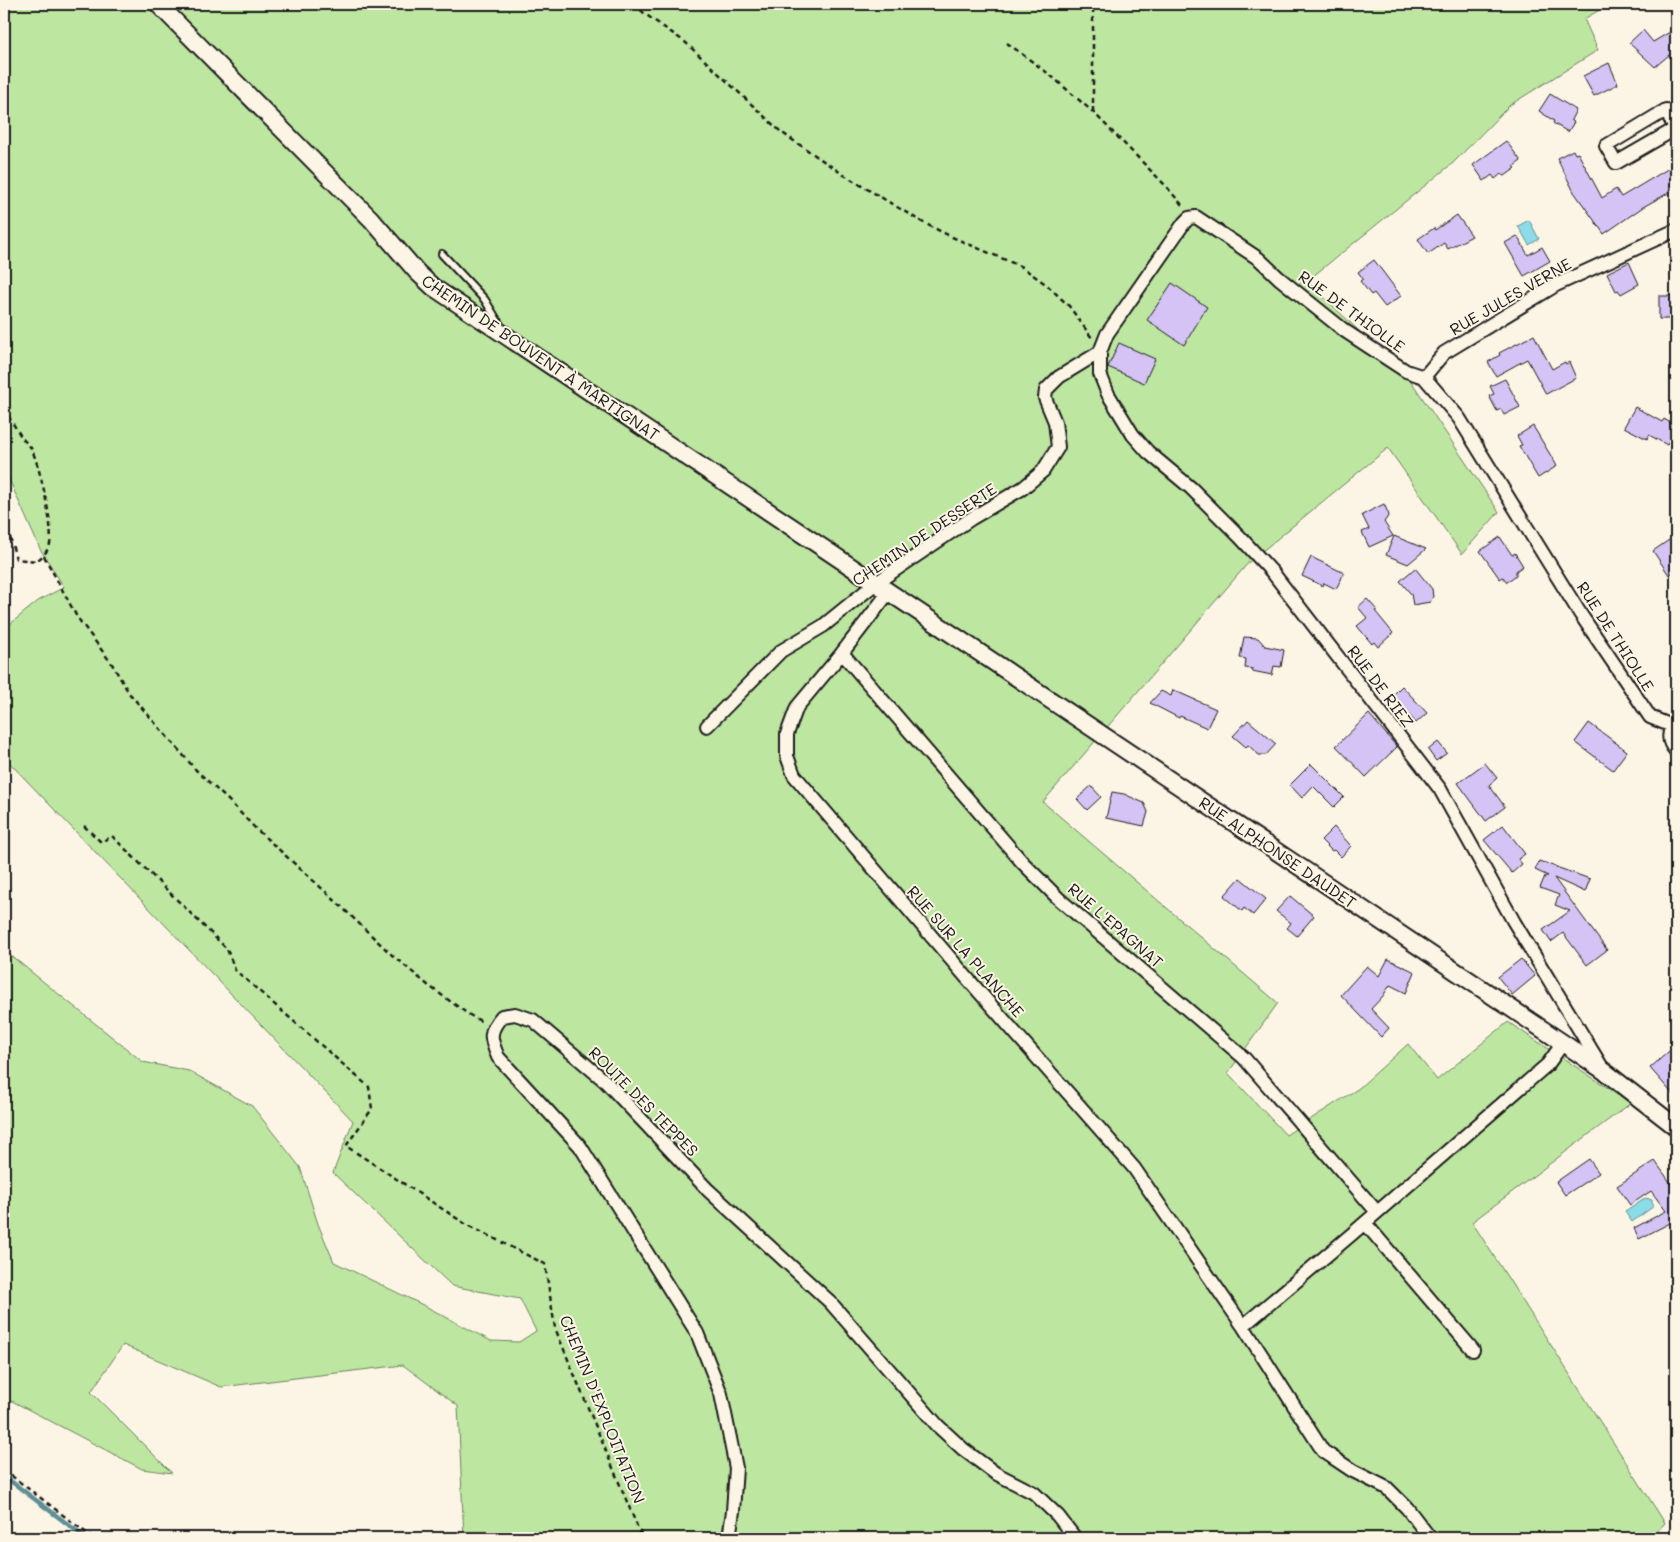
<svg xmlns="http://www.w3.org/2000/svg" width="1680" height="1542" font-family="Mali,sans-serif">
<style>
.green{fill:#bde6a1;stroke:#6c815e}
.water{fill:#8cdce7;stroke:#5f8f96}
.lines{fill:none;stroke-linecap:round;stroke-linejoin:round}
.stream{stroke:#5f8f96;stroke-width:4.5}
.building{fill:#d4c3f4;stroke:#1c1c1c}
.service-casing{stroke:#1c1c1c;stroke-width:10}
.minor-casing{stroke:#1c1c1c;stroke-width:16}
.tertiary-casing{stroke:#1c1c1c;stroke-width:20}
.path{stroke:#1c1c1c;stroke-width:2.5;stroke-dasharray:5 4;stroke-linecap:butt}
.service{stroke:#fcf5e5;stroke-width:6}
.minor{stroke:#fcf5e5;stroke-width:12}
.tertiary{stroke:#fcf5e5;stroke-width:16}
.labels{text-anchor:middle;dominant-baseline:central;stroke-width:4;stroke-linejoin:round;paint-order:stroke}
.street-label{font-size:16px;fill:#1c1c1c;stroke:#fcf5e5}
</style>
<rect width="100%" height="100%" fill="#fcf5e5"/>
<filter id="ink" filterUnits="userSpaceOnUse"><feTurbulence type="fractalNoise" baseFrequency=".02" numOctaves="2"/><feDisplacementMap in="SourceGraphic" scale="10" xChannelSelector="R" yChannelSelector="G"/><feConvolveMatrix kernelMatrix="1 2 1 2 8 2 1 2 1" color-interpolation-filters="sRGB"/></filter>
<g filter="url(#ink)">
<path class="green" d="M4,4H1610L1584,19L1598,50L1510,105L1453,163L1307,281L1411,381L1499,512L1462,554L1388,448L1249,562L1043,802L1278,1003L1228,1073L1286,1135L1359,1088L1408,1044L1437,1080L1508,1022L1631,1103L1472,1222L1665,1523L1651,1538H464L458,1406L403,1365L221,1387L123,1345L91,1392L172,1473L142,1469L12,1401L4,1407V950L143,1062L189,1071L252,1106L300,1167L318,1224L334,1262L427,1307L491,1341L519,1342L536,1331L520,1299L452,1286L333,1173L353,1121L5,758H4V629L38,601L64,587L40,549L4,468Z"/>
<path class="water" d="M1529,220L1539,239L1529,245L1518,226Z
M1646,1198L1652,1200V1203L1654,1206L1632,1222L1625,1212Z"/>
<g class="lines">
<path class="stream" d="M4,1476L86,1538"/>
</g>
<path class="building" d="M1643,30L1653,42L1670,32L1676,44V49L1655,67L1629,43Z
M1609,63L1618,84L1594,96L1583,76Z
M1550,94L1576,110L1571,120L1574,122L1568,132L1553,123L1554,121L1539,111Z
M1506,141L1521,161L1514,166L1516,168L1505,176L1501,174L1495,179L1492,175L1484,181L1473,165Z
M1573,150L1575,154L1578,153L1602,198L1616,189L1621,197L1676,164V186L1669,190L1670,192L1643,207L1604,234L1574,192L1557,158Z
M1457,215L1472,236L1448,249L1444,243L1428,254L1418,239L1434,228L1435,230Z
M1517,236L1528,255L1542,247L1550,261L1524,276L1505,243Z
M1374,260L1401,296L1385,307L1374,293L1371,295L1360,281L1363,279L1358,272Z
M1629,262L1639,284L1621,294L1618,290L1616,291L1607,273Z
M1172,283L1207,307L1184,345L1147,320Z
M1659,296H1676V319H1659Z
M1534,335L1552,369L1565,362L1566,364L1569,362L1576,378L1546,394L1527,359L1496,376L1488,362L1500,355L1499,353Z
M1119,343L1155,359L1144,383L1108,367Z
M1505,379L1520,407L1504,415L1501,409L1497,411L1489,396L1494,394L1490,386Z
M1635,407L1662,422L1664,419L1676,426V430L1667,445L1649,435L1647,439L1624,427Z
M1533,426L1557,466L1538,478L1519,446L1522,445L1517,436Z
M1384,504L1389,515L1384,522L1393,536L1369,547L1362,532L1369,529L1362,515Z
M1394,536L1426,549L1408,564L1386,555Z
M1500,537L1512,555L1515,553L1523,566L1516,571V575L1507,582L1503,577L1500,579L1480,551Z
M1669,540L1676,551V570L1669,575L1653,551Z
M1311,557L1344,573L1336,589L1324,583L1323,586L1302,576Z
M1415,568L1432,589L1433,597L1430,602L1413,605L1411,594L1400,581Z
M1367,599L1377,610L1375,611L1393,633L1378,647L1374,642L1372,644L1357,626L1367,618L1358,607Z
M1244,637L1258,638L1265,646L1284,650L1281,667L1274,666L1272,675L1252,671L1253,669L1245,668L1246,659L1240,658Z
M1402,686L1427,713L1416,723L1392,696Z
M1173,690L1216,709L1207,728L1180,716L1179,718L1150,703L1161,691L1171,696Z
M1369,714L1397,747L1366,777L1336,746Z
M1248,720L1276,744L1266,755H1259L1248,745L1246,747L1233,736Z
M1589,723L1627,751L1613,770L1575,742Z
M1438,742L1447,753L1436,761L1428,750Z
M1485,763L1497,778L1489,785L1505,807L1486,821L1458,783Z
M1311,764L1344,797L1334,807L1313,786L1302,798L1290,785Z
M1091,786L1101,797L1087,810L1077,799Z
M1112,792L1124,794L1144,803L1148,812L1144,826L1106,818Z
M1503,825L1525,854L1518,859L1522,864L1512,873L1484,840Z
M1334,827L1351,846L1341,857L1334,850L1332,851L1321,840Z
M1539,861L1590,879L1585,892L1554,878L1607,950L1587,965L1563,933L1551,942L1543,930L1570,911L1555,905L1559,895L1540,888L1545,876H1548L1535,870Z
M1240,878L1266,899L1253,915L1244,908L1242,911L1224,896Z
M1290,896L1314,916L1297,936L1287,928L1291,923L1276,911Z
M1388,959L1415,972L1406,993L1390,985L1383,996L1371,1009L1389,1028L1381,1037L1341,995L1367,966L1379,976Z
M1521,959L1535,976L1512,995L1498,977Z
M1676,1045V1098L1650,1068Z
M1589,1159L1599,1173L1565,1195L1556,1182Z
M1655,1161L1670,1182L1676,1194V1224L1674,1221L1639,1239L1634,1228L1666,1211L1651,1191L1630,1205L1617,1186Z"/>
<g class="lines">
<defs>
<path id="service" d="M442,254L485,300L500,325"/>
<path id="minor" d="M1675,129L1616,163L1606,146L1666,110L1675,129L1676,131
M1424,377L1444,353L1556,285L1676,230
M889,592L842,653L797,707L787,734V756L794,775L967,978L1134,1168L1243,1326L1323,1451L1353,1471L1387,1488L1407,1508L1430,1538
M842,653L1023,863L1058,898L1244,1058L1377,1212
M1676,722C1667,731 1667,742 1676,751
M707,726L781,651L823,626L876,583L972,518L1023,488L1043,471L1058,447L1055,422L1045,398L1046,390L1059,377L1100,352
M1603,1069L1514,922L1440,789L1273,573L1240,537L1191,488L1148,452L1133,435L1108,394L1100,374V352L1107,334L1184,223L1189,218L1196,217L1259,259L1279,278L1345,331L1406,371L1424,377L1459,418L1581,615L1650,717L1672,726
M1365,1223L1473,1350
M1243,1326L1352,1234L1548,1064L1563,1043
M729,1538L733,1511L736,1468L721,1394L697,1333L580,1146L498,1057C490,1038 488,1032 502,1016L515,1014L533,1020L605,1081L708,1190L830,1302L938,1426L963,1449L995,1473L1034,1493L1058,1516L1075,1538"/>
<path id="tertiary" d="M158,4L371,219L417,272L433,287L1563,1043L1604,1071L1676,1127"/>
</defs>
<use href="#service" class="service-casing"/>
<use href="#minor" class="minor-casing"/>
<use href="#tertiary" class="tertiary-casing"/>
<path class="path" d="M634,4L645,14L685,42L781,132L844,175L922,222L952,237L1022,267L1047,285L1069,306L1092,338
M1007,43L1049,74L1093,112L1165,185L1183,206
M1093,112V4
M4,408C9,418 16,428 22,438C25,442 30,445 32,450C39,465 56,532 49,547C46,553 42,557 36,561L16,559L4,515
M44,556L77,617L112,664L129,693L196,770L229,801L255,828L327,893L392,955L429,986L468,1014L482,1022
M84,826L101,842L112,836L227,949L235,970L369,1087L372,1109L346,1146L467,1225L545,1264L555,1328L642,1538
M4,1470L93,1538"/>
<use href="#service" class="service"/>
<use href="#minor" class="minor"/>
<use href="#tertiary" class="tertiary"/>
</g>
</g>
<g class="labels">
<g class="street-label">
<text transform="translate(1510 296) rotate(-30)">RUE JULES VERNE</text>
<text transform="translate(1352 311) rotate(36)">RUE DE THIOLLE</text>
<text transform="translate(541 357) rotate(34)">CHEMIN DE BOUVENT À MARTIGNAT</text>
<text transform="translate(924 534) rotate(-34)">CHEMIN DE DESSERTE</text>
<text transform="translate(1616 636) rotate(57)">RUE DE THIOLLE</text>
<text transform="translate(1381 686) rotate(53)">RUE DE RIEZ</text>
<text transform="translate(1278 852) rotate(34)">RUE ALPHONSE DAUDET</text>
<text transform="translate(1116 925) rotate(41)">RUE L'EPAGNAT</text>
<text transform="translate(966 951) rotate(49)">RUE SUR LA PLANCHE</text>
<text transform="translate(644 1101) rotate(45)">ROUTE DES TEPPES</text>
<text transform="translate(603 1409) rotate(68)">CHEMIN D'EXPLOITATION</text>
</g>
</g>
<rect width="1680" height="1542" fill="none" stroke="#fcf5e5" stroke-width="20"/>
<rect x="10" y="10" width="1660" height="1522" fill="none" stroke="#1c1c1c" stroke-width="2" filter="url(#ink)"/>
</svg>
